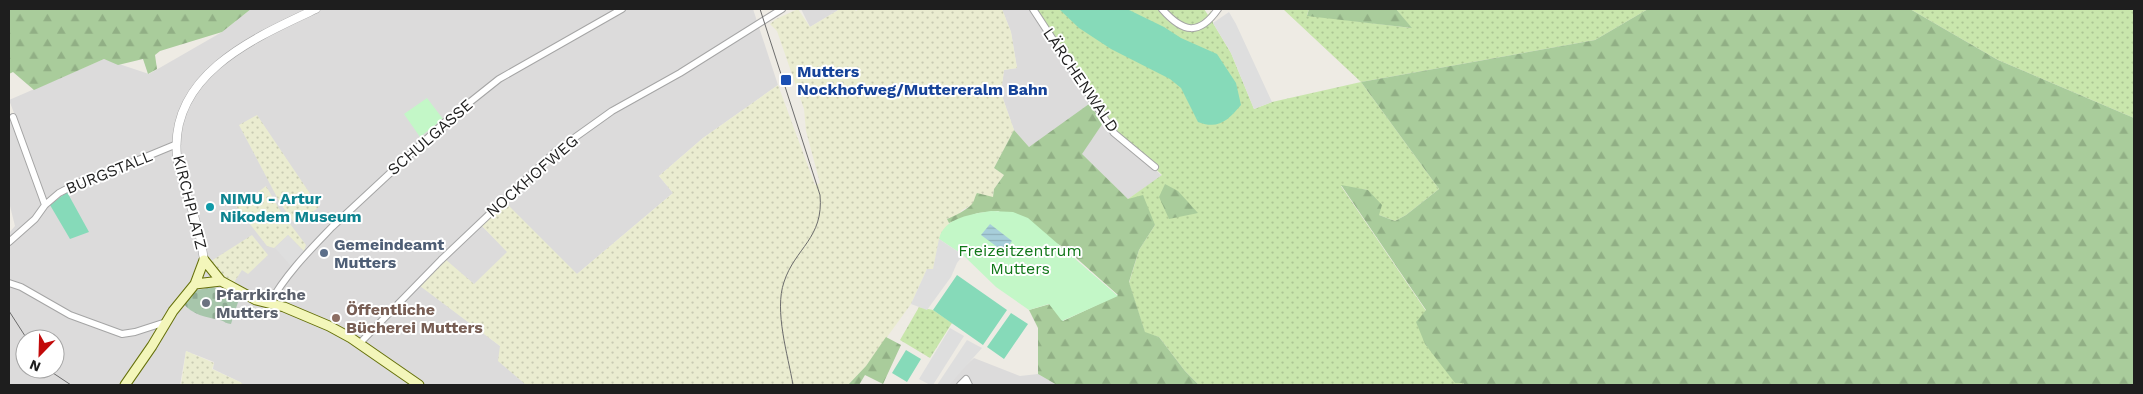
<svg xmlns="http://www.w3.org/2000/svg" width="2143" height="394" font-family="'Work Sans',sans-serif">
<style>
.residential{fill:#dcdbdb;fill-rule:evenodd}
.farmland{fill:url(#farmland-dots)}
.grass{fill:url(#grass-dots)}
.forest{fill:url(#forest-firs)}
.cemetery{fill:url(#cemetery-stones)}
.park{fill:#c3f7c7}
.pitch{fill:#86dab9}
.parking{fill:#dedede}
.water{fill:url(#water-rules)}
.lines{fill:none;stroke-linecap:round;stroke-linejoin:round}
.minor-casing{stroke:#a5a5a5;stroke-width:8}
.tertiary-casing{stroke:#a5a5a5;stroke-width:9}
.secondary-casing{stroke:#65700a;stroke-width:11}
.minor{stroke:#fff;stroke-width:6}
.tertiary{stroke:#fff;stroke-width:8}
.secondary{stroke:#f3f6ba;stroke-width:9}
.tram{stroke:#6c6c6c;stroke-width:1}
.transit-dot{fill:#1a4fb4;stroke:#fff;stroke-width:2}
.culture-dot{fill:#0f9aa8;stroke:#fff;stroke-width:2}
.service-dot{fill:#5c6f8a;stroke:#fff;stroke-width:2}
.worship-dot{fill:#6b7280;stroke:#fff;stroke-width:2}
.education-dot{fill:#8d6e63;stroke:#fff;stroke-width:2}
.labels{text-anchor:middle;dominant-baseline:central;stroke-width:4;stroke-linejoin:round;paint-order:stroke}
.transit-label{font-size:16px;font-weight:bold;fill:#164399;stroke:#fff;text-anchor:start}
.street-label{font-size:16px;fill:#1e1e1e;stroke:#fff}
.culture-label{font-size:16px;font-weight:bold;fill:#0d838f;stroke:#fff;text-anchor:start}
.service-label{font-size:16px;font-weight:bold;fill:#4e5e75;stroke:#fff;text-anchor:start}
.park-label{font-size:16px;fill:#117719;stroke:#fff}
.worship-label{font-size:16px;font-weight:bold;fill:#5b616d;stroke:#fff;text-anchor:start}
.education-label{font-size:16px;font-weight:bold;fill:#785e54;stroke:#fff;text-anchor:start}
</style>
<defs>
<pattern id="farmland-dots" width="8" height="8" patternUnits="userSpaceOnUse" patternTransform="scale(1.25)"><rect width="8" height="8" fill="#eaecd0"/><path d="M2 2h.1M6 6h.1" fill="none" stroke="#c8cab2" stroke-width="1.8" stroke-linecap="round"/></pattern>
<pattern id="grass-dots" width="8" height="8" patternUnits="userSpaceOnUse" patternTransform="scale(1.25)"><rect width="8" height="8" fill="#c9e6ac"/><path d="M2 2h.1M6 6h.1" fill="none" stroke="#acc594" stroke-width="1.8" stroke-linecap="round"/></pattern>
<pattern id="forest-firs" width="22" height="20" patternUnits="userSpaceOnUse" patternTransform="scale(1.25)"><rect width="22" height="20" fill="#a9cc9b"/><path d="M5 1l3.5 6h-7zM16 11l3.5 6h-7z" fill="#91af85"/></pattern>
<pattern id="cemetery-stones" width="16" height="16" patternUnits="userSpaceOnUse" patternTransform="scale(1.25)"><rect width="16" height="16" fill="#a7c6ab"/><path d="M2 7V4a2 2 0 0 1 4 0v3zM10 15v-3a2 2 0 0 1 4 0v3z" fill="#8faa93"/></pattern>
<pattern id="water-rules" width="6" height="5" patternUnits="userSpaceOnUse" patternTransform="scale(1.25)"><rect width="6" height="5" fill="#a7ceda"/><path d="M0 2.5h6" fill="none" stroke="#8fb0bb"/></pattern>
</defs>
<rect width="100%" height="100%" fill="#eeebe4"/>
<path class="residential" d="M251,9H753L778,85L703,138L659,176L673,193L577,274L482,226L508,252L474,285L421,286L500,346L526,385H243L242,383L213,369L214,362L186,351L180,385H9V233L15,226L9,202V115L14,113L9,100L104,59L149,74L222,32ZM25,339H55V369H25Z
M801,9H840L810,27Z
M1002,9H1033L1116,131L1162,176L1128,199L1081,154L1103,123L1089,105L1029,147L1014,130L1001,93L1004,70L1017,68L1011,32Z
M974,358L1020,376L1038,374L1057,385H944Z"/>
<path class="farmland" d="M798,9L810,27L840,9H854L856,11L859,9H1002L1011,32L1017,68L1004,70L1001,93L1014,130L994,168L1004,175L994,189L993,198L972,205L962,210L957,216L947,219L949,223L940,236L933,270L927,269L911,304L866,366L848,385H526L498,361L500,346L420,286L445,259L474,284L507,252L482,226L503,200L577,274L673,193L659,176L703,138L778,85L815,185L820,183L806,131L804,109L777,31L770,24L776,19Z
M257,115L319,207L296,225L280,203L239,125Z
M266,186L281,212L306,245L304,251L288,235L274,248L267,246L236,206L244,203Z
M252,235L268,255L248,274L242,270L233,284L208,263Z
M186,351L214,363L212,369L242,383L243,385H181Z"/>
<path class="grass" d="M1033,9H1204L1208,15L1211,11L1213,23L1231,53L1254,109L1272,102L1361,82L1283,9H1309L1307,15L1411,28L1396,9H1648L1595,40L1361,82L1439,189L1406,215L1395,221L1379,215L1368,190L1341,186L1426,311L1425,344L1465,385H1199L1185,371L1159,337L1145,333L1129,283L1139,250L1155,225L1128,199L1162,175L1116,131Z
M1910,9H2134V118L1998,60Z
M919,307L933,310L952,323L930,358L900,340Z"/>
<path class="forest" d="M9,9H251L222,32L160,51L155,55L157,69L148,74L143,59L118,65L104,59L34,90L13,72L9,74Z
M1309,9H1396L1412,28L1307,16Z
M1648,9H1910L1998,60L2134,118V385H1465L1463,383H1455L1425,344L1416,322L1426,310L1341,185L1368,190L1382,205L1379,215L1395,221L1406,215L1439,189L1361,82L1595,40Z
M1089,104L1103,123L1082,154L1128,199L1143,195L1155,225L1139,250L1129,282L1145,332L1159,337L1185,371L1199,385H1057L1038,374V328L1029,310L1050,304L1063,321L1118,295L1065,248L998,211L978,213L949,223L947,219C953,217 968,209 972,204C974,202 975,196 977,193L993,197L994,189L1004,175L994,168L1014,130L1029,147Z
M1165,184L1178,191L1198,213L1169,219L1159,197Z
M886,337L901,345L883,384L865,375L859,385H848L866,366Z"/>
<path class="cemetery" d="M212,287L224,290L239,299L231,324C227,324 224,321 220,320C206,317 192,315 183,303L193,291Z"/>
<path class="park" d="M427,98L443,119L420,137L404,114Z
M991,211L1013,212L1028,218L1118,296L1062,321L1049,304L1029,310L996,287L963,255L939,239C944,217 973,214 991,211Z"/>
<path class="pitch" d="M1059,9H1127L1164,27L1181,38L1217,54L1236,83L1241,105C1228,120 1219,130 1198,122L1181,88L1170,79L1111,49L1079,28Z
M67,192L89,232L70,239L50,205Z
M957,275L1007,310L983,345L933,310Z
M1011,313L1028,324L1004,359L987,347Z
M906,350L921,359L907,382L892,373Z"/>
<path class="parking" d="M1229,12L1236,24L1272,102L1254,109L1231,53L1213,23Z
M288,235L304,252L292,267L275,248Z
M939,239L963,255L957,263L951,277L927,310L911,304L927,269H933Z
M950,328L964,336L933,385H930L919,379Z
M967,340L982,348L949,385H937Z"/>
<path class="water" d="M990,224L1012,241L1004,252L981,235Z"/>
<g class="lines">
<defs>
<path id="minor" d="M1033,9L1114,133L1155,167
M1162,9C1183,33 1199,36 1218,9
M13,117L45,205
M9,242L35,219L45,205L59,193L84,180L114,170L177,144
M9,283L21,287L70,315L122,334L135,332L166,322
M270,303C285,275 310,250 332,227L445,122L499,79L622,9
M359,344L441,260L556,151L612,111L680,73L782,9
M960,385L966,379L969,385"/>
<path id="tertiary" d="M204,260C202,249 201,237 197,226C191,203 180,180 177,156C169,74 256,37 316,9"/>
<path id="secondary" d="M204,260L221,281L256,300L284,307L329,326L351,338L419,385
M195,284L221,281
M125,385L152,346L173,311L195,284L204,260"/>
</defs>
<use href="#minor" class="minor-casing"/>
<use href="#tertiary" class="tertiary-casing"/>
<use href="#secondary" class="secondary-casing"/>
<use href="#minor" class="minor"/>
<use href="#tertiary" class="tertiary"/>
<use href="#secondary" class="secondary"/>
<path class="tram" d="M760,9L820,195C824,238 795,248 784,282C774,311 788,355 793,385
M9,311L27,339
M47,369L71,385"/>
</g>
<rect class="transit-dot" x="780" y="74" width="12" height="12" rx="2.5"/>
<circle class="culture-dot" cx="210" cy="207" r="5"/>
<circle class="service-dot" cx="324" cy="253" r="5"/>
<circle class="worship-dot" cx="206" cy="303" r="5"/>
<circle class="education-dot" cx="336" cy="318" r="5"/>
<g class="labels">
<g class="transit-label">
<text x="797" y="71">Mutters<tspan x="797" dy="18">Nockhofweg/Muttereralm Bahn</tspan></text>
</g>
<g class="street-label">
<text transform="translate(1081 80) rotate(56)">LÄRCHENWALD</text>
<text transform="translate(430 137) rotate(-41)">SCHULGASSE</text>
<text transform="translate(109 172) rotate(-22)">BURGSTALL</text>
<text transform="translate(532 176) rotate(-41)">NOCKHOFWEG</text>
<text transform="translate(190 202) rotate(76)">KIRCHPLATZ</text>
</g>
<g class="culture-label">
<text x="220" y="198">NIMU - Artur<tspan x="220" dy="18">Nikodem Museum</tspan></text>
</g>
<g class="service-label">
<text x="334" y="244">Gemeindeamt<tspan x="334" dy="18">Mutters</tspan></text>
</g>
<g class="park-label">
<text x="1020" y="250">Freizeitzentrum<tspan x="1020" dy="18">Mutters</tspan></text>
</g>
<g class="worship-label">
<text x="216" y="294">Pfarrkirche<tspan x="216" dy="18">Mutters</tspan></text>
</g>
<g class="education-label">
<text x="346" y="309">Öffentliche<tspan x="346" dy="18">Bücherei Mutters</tspan></text>
</g>
</g>
<rect width="2143" height="394" fill="none" stroke="#1e1e1e" stroke-width="20"/>
<g transform="translate(40 354) rotate(203)"><circle r="24" fill="#ffffff" stroke="#a5a5a5"/>
<path d="M0-4L9 19L0 12L-9 19Z" fill="#c20a0a"/>
<text y="-8" font-size="14" font-weight="bold" text-anchor="middle" fill="#1e1e1e">N</text>
</g>
</svg>
